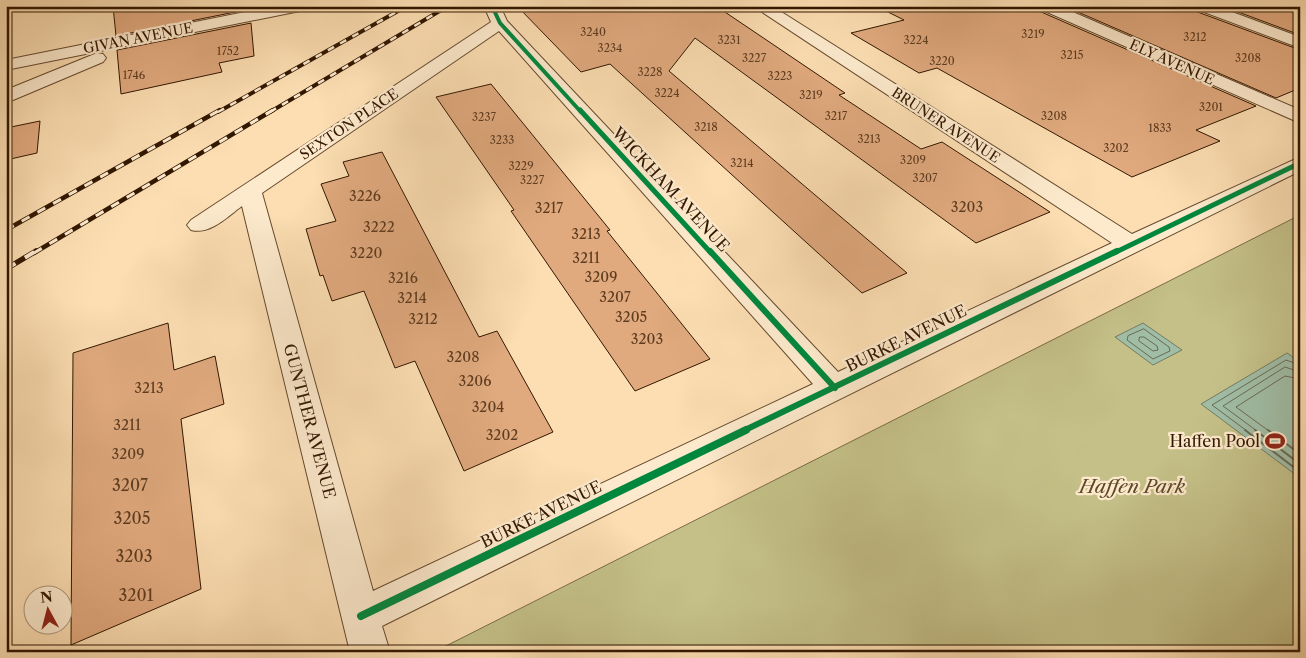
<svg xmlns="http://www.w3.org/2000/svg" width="1306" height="658" font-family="'Libre Caslon Text',serif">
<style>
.green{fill:#c4c088;stroke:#7b6c44}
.water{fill:#a0bda6;stroke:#747b64}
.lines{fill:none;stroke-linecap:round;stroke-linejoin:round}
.shore-far1{stroke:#696a53;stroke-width:1}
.shore{stroke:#696a53;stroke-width:2}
.building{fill:#e0a97e;stroke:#321700}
.minor-casing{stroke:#64492c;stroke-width:2}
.minor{fill:#fdeacd;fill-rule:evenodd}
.rail-far2-casing{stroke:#321700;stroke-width:4}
.rail-far1-casing{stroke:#321700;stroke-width:4.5}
.rail-casing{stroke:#321700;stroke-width:5.5}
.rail-far2{stroke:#fdeacd;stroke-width:2.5;stroke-dasharray:7;stroke-linecap:butt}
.rail-far1{stroke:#fdeacd;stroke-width:3;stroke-dasharray:9;stroke-linecap:butt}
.rail{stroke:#fdeacd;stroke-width:4;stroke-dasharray:11;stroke-linecap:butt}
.cycleway-far3-casing{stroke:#fdeacd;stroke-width:5.5}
.cycleway-far2-casing{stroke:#fdeacd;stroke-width:8}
.cycleway-far1-casing{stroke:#fdeacd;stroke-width:9}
.cycleway-casing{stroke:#fdeacd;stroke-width:11}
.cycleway-far3{stroke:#00873e;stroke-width:4}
.cycleway-far2{stroke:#00873e;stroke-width:5}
.cycleway-far1{stroke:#00873e;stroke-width:6}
.cycleway{stroke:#00873e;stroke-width:8}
.labels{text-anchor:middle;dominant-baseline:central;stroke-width:4.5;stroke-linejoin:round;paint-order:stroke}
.far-number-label{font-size:11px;fill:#5e3c20}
.far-street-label{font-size:14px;fill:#321700;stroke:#fdeacd}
.number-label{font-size:14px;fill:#5e3c20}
.street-label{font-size:16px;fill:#321700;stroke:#fdeacd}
.poi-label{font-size:16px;fill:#321700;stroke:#fdeacd;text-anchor:end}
.near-number-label{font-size:16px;fill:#5e3c20}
.near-park-label{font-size:19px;font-style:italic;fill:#5e4a29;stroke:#fdeacd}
</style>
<rect width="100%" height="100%" fill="#fcdeb2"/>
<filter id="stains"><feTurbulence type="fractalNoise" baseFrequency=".004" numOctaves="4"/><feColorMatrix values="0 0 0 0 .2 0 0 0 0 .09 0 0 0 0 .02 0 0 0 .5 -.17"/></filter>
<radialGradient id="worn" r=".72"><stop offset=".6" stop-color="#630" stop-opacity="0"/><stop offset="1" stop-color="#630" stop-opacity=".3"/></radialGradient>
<path class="green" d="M1300,215V652H434Z"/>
<path class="water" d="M1143,323L1182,350L1153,365L1115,337Z
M1287,353L1300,362V478L1201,404Z"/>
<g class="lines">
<path class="shore-far1" d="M1144,329L1169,347L1170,351L1153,359L1127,340L1128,336Z
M1140,337H1144L1157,346L1158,350L1153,351L1139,341Z
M1247,431L1212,405L1286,360L1300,365
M1257,431L1223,406L1285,367L1300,372
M1269,431L1236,407L1285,376L1300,379"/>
<path class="shore" d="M1245,430L1300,472
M1255,430L1300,464
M1268,430L1300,454"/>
</g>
<path class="building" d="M113,6H250V9L116,36Z
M517,6H720L719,8L845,93L839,95L921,149L942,142L1050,212L976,243L695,38L669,71L907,273L862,293L610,64L581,72Z
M876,6H1035L1039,11L1256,106L1196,130L1220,141L1132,177L937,68L919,73L851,33L904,20Z
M1064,6H1191L1195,11L1300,50V88L1276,98Z
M1222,6H1276L1300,15V35Z
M251,23L254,56L219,63L222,72L121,94L117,50Z
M491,84L610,230L607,231L710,359L635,391L522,227L511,211L514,210L436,97Z
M40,121L37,153L6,160V128Z
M382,152L479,337L497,331L553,432L464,471L415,361L395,368L364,291L332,301L323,275L320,276L306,229L336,221L321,184L349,176L343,162Z
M168,323L174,370L215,356L224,404L181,419L201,589L71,645L73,353Z"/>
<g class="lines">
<defs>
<path id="minor" d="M275,6H308L305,9L300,11L6,70V60Z
M484,6H500L507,21L838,372L1112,243L753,6H772L1132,234L1300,157V171L382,626L390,652H350L242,206C227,217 210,235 191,230L187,225L191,220L491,22ZM499,31L813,384L373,591L262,193Z
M1037,6H1059L1300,110V123L1040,9Z
M1193,6H1216L1300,37V48L1196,9Z
M97,53L103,54L106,58L103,62L6,103V90Z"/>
</defs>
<use href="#minor" class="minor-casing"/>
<use href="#minor" class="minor"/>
<defs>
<path id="rail-far2" d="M218,112L407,6
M270,112L448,6"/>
<path id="rail-far1" d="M6,230L220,110
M34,253L273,110"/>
<path id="rail" d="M6,269L36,251"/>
</defs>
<use href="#rail-far2" class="rail-far2-casing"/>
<use href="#rail-far1" class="rail-far1-casing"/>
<use href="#rail" class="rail-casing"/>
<use href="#rail-far2" class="rail-far2"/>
<use href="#rail-far1" class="rail-far1"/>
<use href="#rail" class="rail"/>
<defs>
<path id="cycleway-far3" d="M492,6L500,23L581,112"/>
<path id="cycleway-far2" d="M580,110L711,253
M1114,253L1300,163"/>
<path id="cycleway-far1" d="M710,251L835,388
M743,431L1117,251"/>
<path id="cycleway" d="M361,616L746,430"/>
</defs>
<use href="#cycleway-far3" class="cycleway-far3-casing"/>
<use href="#cycleway-far2" class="cycleway-far2-casing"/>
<use href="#cycleway-far1" class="cycleway-far1-casing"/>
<use href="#cycleway" class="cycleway-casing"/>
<use href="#cycleway-far3" class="cycleway-far3"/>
<use href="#cycleway-far2" class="cycleway-far2"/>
<use href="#cycleway-far1" class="cycleway-far1"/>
<use href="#cycleway" class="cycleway"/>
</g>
<defs>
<symbol id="stadium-bare" viewBox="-9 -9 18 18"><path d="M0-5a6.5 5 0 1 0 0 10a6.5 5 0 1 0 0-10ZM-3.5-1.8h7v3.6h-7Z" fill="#8f2418" stroke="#fdeacd" stroke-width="2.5" paint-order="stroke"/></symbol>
</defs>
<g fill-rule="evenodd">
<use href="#stadium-bare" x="1261" y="427" width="28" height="28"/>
</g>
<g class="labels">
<g class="far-number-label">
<text x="593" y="32">3240</text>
<text x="1033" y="34">3219</text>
<text x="1195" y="37">3212</text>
<text x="729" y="40">3231</text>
<text x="916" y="40">3224</text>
<text x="610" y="48">3234</text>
<text x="228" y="51">1752</text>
<text x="1072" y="55">3215</text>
<text x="754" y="58">3227</text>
<text x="1248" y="58">3208</text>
<text x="942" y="61">3220</text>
<text x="650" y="72">3228</text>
<text x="134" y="75">1746</text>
<text x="780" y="76">3223</text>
<text x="667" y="93">3224</text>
<text x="811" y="95">3219</text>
<text x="1211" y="107">3201</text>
<text x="836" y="116">3217</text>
<text x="1054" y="116">3208</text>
<text x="484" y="117">3237</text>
<text x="706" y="127">3218</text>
<text x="1160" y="128">1833</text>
<text x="869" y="139">3213</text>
<text x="502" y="140">3233</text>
<text x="1116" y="148">3202</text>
<text x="913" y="160">3209</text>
<text x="742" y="163">3214</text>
<text x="521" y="166">3229</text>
<text x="925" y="178">3207</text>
<text x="532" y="180">3227</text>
</g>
<g class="far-street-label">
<text transform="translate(138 38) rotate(-11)">GIVAN AVENUE</text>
<text transform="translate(1172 62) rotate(24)">ELY AVENUE</text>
<text transform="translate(349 124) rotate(-34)">SEXTON PLACE</text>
<text transform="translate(946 125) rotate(33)">BRUNER AVENUE</text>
</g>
<g class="number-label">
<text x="365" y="196">3226</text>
<text x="967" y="207">3203</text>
<text x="549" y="208">3217</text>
<text x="379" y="227">3222</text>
<text x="586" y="234">3213</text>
<text x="366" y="253">3220</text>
<text x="586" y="258">3211</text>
<text x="601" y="277">3209</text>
<text x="403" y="278">3216</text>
<text x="615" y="297">3207</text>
<text x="412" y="298">3214</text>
<text x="631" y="317">3205</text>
<text x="423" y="319">3212</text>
<text x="647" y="339">3203</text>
<text x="463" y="357">3208</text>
<text x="475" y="381">3206</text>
<text x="149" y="388">3213</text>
<text x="488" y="407">3204</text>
<text x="127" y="425">3211</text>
<text x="502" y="435">3202</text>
<text x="128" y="454">3209</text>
</g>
<g class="street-label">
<text transform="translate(671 189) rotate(47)">WICKHAM AVENUE</text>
<text transform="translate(906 338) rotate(-26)">BURKE AVENUE</text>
<text transform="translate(310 421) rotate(75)">GUNTHER AVENUE</text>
<text transform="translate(541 514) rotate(-26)">BURKE AVENUE</text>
</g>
<g class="poi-label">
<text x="1260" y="441">Haffen Pool</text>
</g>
<g class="near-number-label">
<text x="130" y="485">3207</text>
<text x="132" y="518">3205</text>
<text x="134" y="556">3203</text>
<text x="136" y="595">3201</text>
</g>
<g class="near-park-label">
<text x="1132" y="486">Haffen Park</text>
</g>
</g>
<rect width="1306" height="658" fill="none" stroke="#fcdeb2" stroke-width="25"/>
<rect x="8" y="8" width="1291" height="643" fill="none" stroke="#321700" stroke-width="2.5"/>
<rect x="12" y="12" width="1281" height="633" fill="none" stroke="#321700"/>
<g transform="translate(48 610) rotate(353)"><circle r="24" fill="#fdeacd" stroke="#ac967b"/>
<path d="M0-4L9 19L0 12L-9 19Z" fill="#8f2418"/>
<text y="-8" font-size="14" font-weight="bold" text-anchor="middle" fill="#321700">N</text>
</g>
<rect width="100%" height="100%" filter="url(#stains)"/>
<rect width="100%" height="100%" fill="url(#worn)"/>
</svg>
